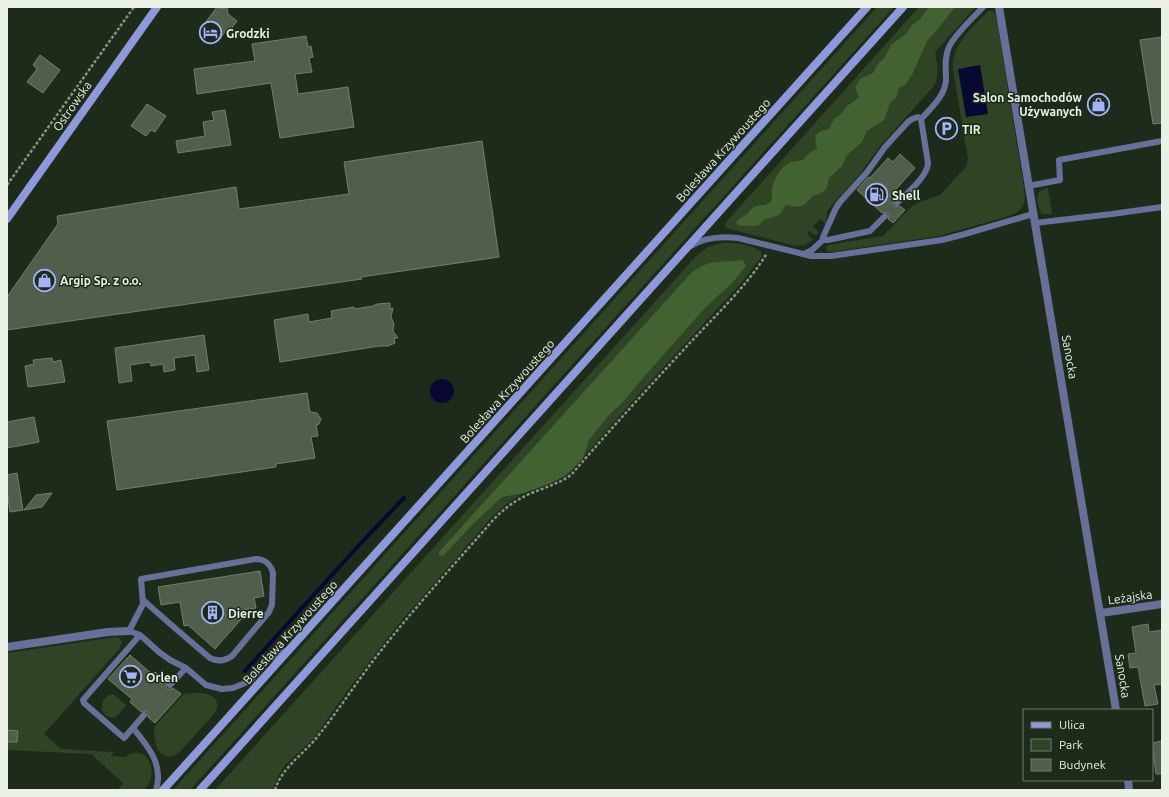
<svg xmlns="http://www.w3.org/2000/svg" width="1169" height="797" font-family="Ubuntu,sans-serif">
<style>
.green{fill:#2e4424}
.forest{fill:#426232}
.water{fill:#090833}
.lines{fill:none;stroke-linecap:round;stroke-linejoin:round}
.stream{stroke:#090833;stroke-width:4}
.building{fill:#515e4b;stroke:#717f6b}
.path{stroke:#899386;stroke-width:2.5;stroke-dasharray:3 2;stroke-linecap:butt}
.lane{stroke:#677098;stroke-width:6}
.street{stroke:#677098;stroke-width:8}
.secondary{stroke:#8c99da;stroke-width:8}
.labels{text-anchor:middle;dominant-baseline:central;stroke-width:3;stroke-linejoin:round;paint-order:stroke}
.poi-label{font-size:12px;font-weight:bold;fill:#e9f1e6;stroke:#1f2b1a;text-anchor:start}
.street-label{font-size:12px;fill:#e9f1e6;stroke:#1f2b1a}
</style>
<rect width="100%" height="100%" fill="#1f2b1a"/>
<path class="green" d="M877,7H894L190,790H173Z
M919,7H976L935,52C937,63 940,75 934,86L880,146L860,174L827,211L826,224L821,219L813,226L819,233L815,235L809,231L807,233L813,240L805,245L796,246L726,228L725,225L726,222Z
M988,11H992L996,14L1025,195C1025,205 1021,210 1012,215L939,236L831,252L827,251L826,247L828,245L883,236L912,206L920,202L940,195L964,169L967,164L968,159L953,70C950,45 973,28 988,11Z
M1048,188L1052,214H1042C1039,210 1035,197 1039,192C1041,190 1045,189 1048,188Z
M722,243C732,242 754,245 761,252L762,256L743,281L639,394L571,471C557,482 542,486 526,492C513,498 502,508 492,517L396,627L348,690L314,738L285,765L281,771L277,778L273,790H215L697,255L708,247Z
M116,637L120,639L122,641L120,648L44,734L61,749L114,752L111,756C115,756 120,757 124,757C125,757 128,755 130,754C141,750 148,755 151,766C153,776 150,782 145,790H118L123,783L91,754L7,750V653Z
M110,694H113L126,705C123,709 119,715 115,717C107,720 100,711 102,704C102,700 107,697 110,694Z
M184,694C195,693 213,690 217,703C218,708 216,712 213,715L179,753C159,765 152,742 155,726L182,696Z"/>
<path class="forest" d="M929,7H956L952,11L940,26L927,41L912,75L905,85L899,88L896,98L890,103L886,115L884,120L867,131L862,142L847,155L842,166L829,178L827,186L825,190L820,194L813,196L804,205L802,206L798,207L786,205C783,208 783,213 779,215C775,217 768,218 764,220C761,222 761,225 757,226C755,226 739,226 738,225C738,225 737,224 736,223C739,217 746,216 750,211C753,208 750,209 754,207C760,204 767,207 771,201C773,198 771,193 772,189C774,178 781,166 791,162C795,161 799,161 803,160L809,153L817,149C816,142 812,134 822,131C824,130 827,130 829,129L834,119L841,114L847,106L857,99L859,97L855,88L860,79L873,73L877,65L885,57L891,45L907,33L912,25L919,20Z
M742,260L746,266L733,282L704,309L643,378L623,402L609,415L589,440L583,458L571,471L565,476L549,484L524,493L502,497L472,525L443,556L439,555V552L692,272C699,267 707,263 716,262C724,261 733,262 742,260Z"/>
<path class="water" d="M980,65L988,114L966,117L958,69Z
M430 391a12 12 0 1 1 24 0a12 12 0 1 1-24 0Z"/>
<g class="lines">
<path class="stream" d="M245,671L360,544L404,498"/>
</g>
<path class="building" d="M217,7L221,9L227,7L228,14L237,21L231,29L226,30L220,39L203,26Z
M306,36L308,47L311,46L312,52L313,57L309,58L312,72L295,74L298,94L348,87L354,127L280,138L271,83L197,94L194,69L255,61L252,44Z
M1162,37V123L1153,124L1140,40Z
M40,55L60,70L43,93L27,82L37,69L33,65Z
M147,104L166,116L155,132L151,130L146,136L131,126Z
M225,110L231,145L178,153L176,141L205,136L203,122L214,120L212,112Z
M482,141L499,257L361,277L362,279L7,330V297L58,224L57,216L236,187L239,209L349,194L344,162Z
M900,154L915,168L890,196L894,200L893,204L894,206L898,207L900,206L905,210L893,223L888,219L889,215L888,213L884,212L882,213L857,190L868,177L870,178L888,158L893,162Z
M390,303V309L393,308L391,317L394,324L393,331L398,338H394L395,343L388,346H379L280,362L274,320L308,314L309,322L332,318L331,311L354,307V309L373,306L377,304Z
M204,335L209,370L197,372L195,355L174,358L175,370L164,372L163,364L151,366L150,362L130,365L132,381L119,383L115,348Z
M52,358L53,362L61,360L65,382L28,387L25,366L34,364L33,360Z
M307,393L310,412L317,413L321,419L319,424L316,425L318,436L311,437L315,458L276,464V467L117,490L107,421Z
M34,417L39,442L7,448V422Z
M17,473L23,510L10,512L7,490V475Z
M52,493L42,507L24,510L36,495Z
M260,571L264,596L254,598L256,608L242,610L243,617L215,649L188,625L184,626L180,602L161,605L158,587Z
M1148,624L1149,632L1162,630V684L1154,685L1158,704L1145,706L1138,667L1130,668L1128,654L1136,653L1132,627Z
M130,655L153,675L155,672L167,682L166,686L167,689H171L173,688L181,694L155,723L148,717V714L147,712L144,711L141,712L130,702L132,699L108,679Z
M7,730L18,731L17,742H7Z
M1162,741V774H1156L1152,743Z"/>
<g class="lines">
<path class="path" d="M7,185L134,7
M275,790C282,767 304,754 318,736C338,711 356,683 376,657C413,609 454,565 494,519C501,512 508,506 516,501C533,490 554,487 571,475C609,431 648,388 688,345C714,317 748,285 767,253"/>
<path class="lane" d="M1028,186L1060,180L1059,160L1162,141
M897,203C907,193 928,176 928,163L921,119C931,108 945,96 946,80C946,69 944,58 949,47C955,34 973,18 983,7
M1035,223L1112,214L1162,207
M823,240H828L870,231L885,216
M689,247C704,237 721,236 738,238L811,256H831L942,240L965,234L1033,214
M804,254L812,250L823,240V237L836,208L840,202L868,171L885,147L908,122L912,119L918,117L921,119
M140,635L129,631L143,604L141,579L256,559C265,559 271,565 273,573L272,605L269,612L232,656C225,661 218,662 210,658L176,629L143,600
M170,685L186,668
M144,715L124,738L84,703L83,700L140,635L159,652L170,660L186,668L206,685L222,689L233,688L250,681L268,660L286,651
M133,728C148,746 164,765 156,790"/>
<path class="street" d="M999,7L1116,710
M1101,613L1162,604
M7,647L108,632L129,631
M1128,780L1129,790"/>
<path class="secondary" d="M7,219L157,7
M163,790L867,7
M200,790L903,7"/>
</g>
<defs>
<symbol id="hotel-ring" viewBox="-11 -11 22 22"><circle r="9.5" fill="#1f2b1a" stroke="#a3b2fd" stroke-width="1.5"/><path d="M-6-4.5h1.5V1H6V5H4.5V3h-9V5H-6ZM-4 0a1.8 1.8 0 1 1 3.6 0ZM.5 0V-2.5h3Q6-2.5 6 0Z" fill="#a3b2fd"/></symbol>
<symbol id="shop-ring" viewBox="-11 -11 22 22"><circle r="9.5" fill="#1f2b1a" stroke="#a3b2fd" stroke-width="1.5"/><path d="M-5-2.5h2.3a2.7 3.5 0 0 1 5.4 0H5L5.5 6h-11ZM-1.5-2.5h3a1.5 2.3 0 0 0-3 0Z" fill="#a3b2fd"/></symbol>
<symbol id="parking-ring" viewBox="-11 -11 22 22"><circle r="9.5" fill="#1f2b1a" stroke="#a3b2fd" stroke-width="1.5"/><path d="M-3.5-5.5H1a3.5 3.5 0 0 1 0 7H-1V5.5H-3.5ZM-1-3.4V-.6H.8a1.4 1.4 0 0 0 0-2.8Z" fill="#a3b2fd"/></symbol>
<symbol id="fuel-ring" viewBox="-11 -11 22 22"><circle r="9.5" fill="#1f2b1a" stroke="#a3b2fd" stroke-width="1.5"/><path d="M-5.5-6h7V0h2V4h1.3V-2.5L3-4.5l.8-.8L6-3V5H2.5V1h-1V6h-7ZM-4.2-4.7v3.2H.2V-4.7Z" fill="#a3b2fd"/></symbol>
<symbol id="building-ring" viewBox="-11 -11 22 22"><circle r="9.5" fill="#1f2b1a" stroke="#a3b2fd" stroke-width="1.5"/><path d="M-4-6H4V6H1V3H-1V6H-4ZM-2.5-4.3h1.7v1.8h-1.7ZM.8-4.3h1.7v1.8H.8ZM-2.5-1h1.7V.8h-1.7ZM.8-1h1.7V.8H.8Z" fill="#a3b2fd"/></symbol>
<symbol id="supermarket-ring" viewBox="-11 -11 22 22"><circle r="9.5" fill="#1f2b1a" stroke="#a3b2fd" stroke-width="1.5"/><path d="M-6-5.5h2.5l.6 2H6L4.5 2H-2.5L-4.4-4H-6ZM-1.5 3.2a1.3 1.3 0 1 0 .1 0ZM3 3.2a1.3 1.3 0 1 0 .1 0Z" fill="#a3b2fd"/></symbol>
</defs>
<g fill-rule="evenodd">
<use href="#hotel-ring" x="198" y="20" width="25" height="25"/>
<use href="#shop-ring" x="1086" y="92" width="25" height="25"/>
<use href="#parking-ring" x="934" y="116" width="25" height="25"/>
<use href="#fuel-ring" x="864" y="182" width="25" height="25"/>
<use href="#shop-ring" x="32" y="268" width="25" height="25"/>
<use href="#building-ring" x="200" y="600" width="25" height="25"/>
<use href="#supermarket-ring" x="118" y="664" width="25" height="25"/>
</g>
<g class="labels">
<g class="poi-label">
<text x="226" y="33">Grodzki</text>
<text x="1082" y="97" text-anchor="end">Salon Samochodów<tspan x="1082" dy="14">Używanych</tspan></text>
<text x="962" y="129">TIR</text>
<text x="892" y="195">Shell</text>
<text x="60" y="280">Argip Sp. z o.o.</text>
<text x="228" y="613">Dierre</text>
<text x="146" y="677">Orlen</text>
</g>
<g class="street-label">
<text transform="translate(72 106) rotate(-55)">Ostrowska</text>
<text transform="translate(723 150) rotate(-48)">Bolesława Krzywoustego</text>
<text transform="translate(1070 357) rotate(80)">Sanocka</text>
<text transform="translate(507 391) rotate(-48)">Bolesława Krzywoustego</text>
<text transform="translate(1130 597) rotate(-8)">Leżajska</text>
<text transform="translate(290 632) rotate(-48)">Bolesława Krzywoustego</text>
<text transform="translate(1123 676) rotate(81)">Sanocka</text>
</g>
</g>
<rect width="1169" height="797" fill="none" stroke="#e9f1e6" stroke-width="16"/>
<rect x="1023" y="709" width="130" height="72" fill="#1f2b1a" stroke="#707a6c"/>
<rect x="1031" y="722" width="20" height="6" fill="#8c99da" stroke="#707a6c"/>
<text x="1059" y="729" font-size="12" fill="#e9f1e6">Ulica</text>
<rect x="1031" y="739" width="20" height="12" fill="#2e4424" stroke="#707a6c"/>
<text x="1059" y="749" font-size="12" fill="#e9f1e6">Park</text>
<rect x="1031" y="759" width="20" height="12" fill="#515e4b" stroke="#707a6c"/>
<text x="1059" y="769" font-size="12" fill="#e9f1e6">Budynek</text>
</svg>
